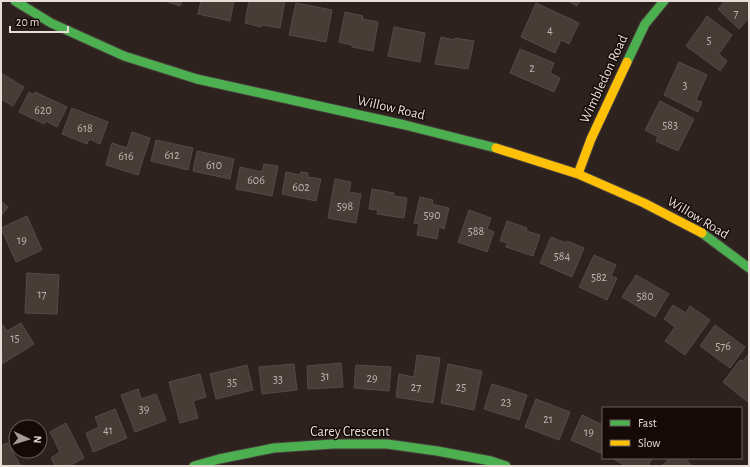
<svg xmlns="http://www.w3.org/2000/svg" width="750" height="467" font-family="'Alegreya Sans',sans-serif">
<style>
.building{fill:#473c36;stroke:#544b46}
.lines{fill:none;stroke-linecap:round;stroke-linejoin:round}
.fast-casing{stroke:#483e3b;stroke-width:11}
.slow-casing{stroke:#483e3b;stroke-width:11}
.fast{stroke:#4caf50;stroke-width:9}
.slow{stroke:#ffc107;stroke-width:9}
.labels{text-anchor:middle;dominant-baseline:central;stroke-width:3;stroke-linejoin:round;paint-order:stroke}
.number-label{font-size:12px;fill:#c1b4af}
.street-label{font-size:14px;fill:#eadcd7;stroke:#140b08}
</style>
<rect width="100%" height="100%" fill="#2d221e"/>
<path class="building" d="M165,1H182L180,6Z
M201,1H234L230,21L198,14Z
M249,1H285L280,28L262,25L261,27L245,23Z
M568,1H580L577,6Z
M725,1H749V18L739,29L718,9Z
M296,3L332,10L326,42L289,35Z
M536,3L579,23L569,44L561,40L555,53L521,37Z
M345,12L363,16L362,19L378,22L373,51L352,47V45L339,42Z
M707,16L732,35L719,54L727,61L720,71L686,46Z
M394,27L425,33L420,62L388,56Z
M441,37L454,40L455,38L474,41L468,69L435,64Z
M520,49L554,63L550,73L560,78L554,92L510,73Z
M679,62L707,75L696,100L702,102L698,112L664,95Z
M1,73L24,87L13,106L1,99Z
M29,92L34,95L35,92L67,107L57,127L46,121L44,124L19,112Z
M660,101L694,119L678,151L656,141L658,137L645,130Z
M72,108L108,122L100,144L89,139L87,144L62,134Z
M132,132L150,138L138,175L106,165L112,143L127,148Z
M156,140L193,148L188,170L151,161Z
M197,151L234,159L230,179L193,171Z
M264,164L278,166L272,196L236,189L240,167L262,172Z
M286,172L300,175L301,172L308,173V177L321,179L316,201L282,194Z
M335,179L351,182L349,192L361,194L356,223L328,218Z
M372,189L394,193V196L407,198L404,218L377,214L378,210L369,209Z
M420,197L433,200L432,204L449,208L444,229L439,227L437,239L417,235L419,224L414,223Z
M1,201L8,207L1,216Z
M469,210L491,218L487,229L494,232L487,252L458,242Z
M27,216L42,250L16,262L1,228Z
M507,221L527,228L526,231L540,235L533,256L506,247L507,243L500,241Z
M551,237L566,243L567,241L584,248L572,277L540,263Z
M594,255L616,265L611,276L617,278L607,300L579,287Z
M27,273L59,275L57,314L25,313Z
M636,275L669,294L655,317L622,297Z
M673,305L686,313L690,306L710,320L685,355L665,341L675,327L664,319Z
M21,323L34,344L2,364L1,327L3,325L7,331Z
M715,325L745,347L730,368L700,346Z
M749,354V403L723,382L740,360L743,361Z
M417,355L440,358L433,403L396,397L399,374L414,377Z
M341,363L343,387L308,389L307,366Z
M294,364L297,390L262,394L259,367Z
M448,364L482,371L474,410L441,403Z
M247,365L253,390L216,399L210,374Z
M356,365L391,367L389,391L354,388Z
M200,374L206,397L193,401L198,418L180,423L169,382Z
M492,384L527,395L519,420L484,409Z
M138,389L141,399L156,394L166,420L135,432L121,395Z
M536,399L570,412L559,440L525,427Z
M115,409L127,438L93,452L86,433L99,427L95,417Z
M582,415L603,425V454L571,440Z
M66,423L84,458L69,466H55L51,458L60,452L50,432Z
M7,443L21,466H1V446Z
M612,458H652L648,466H626Z
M670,458H685L692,466H662Z"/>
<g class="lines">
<defs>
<path id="fast" d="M15,1L51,23L124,56L197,79L405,125L496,148
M627,62L645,24L664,1
M702,233L749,268
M194,466L219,459L274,448L333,444H387L437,451L491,461L506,466"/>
<path id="slow" d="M496,148L578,174L644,203L702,233
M578,174L591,139L627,62"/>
</defs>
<use href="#fast" class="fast-casing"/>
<use href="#slow" class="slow-casing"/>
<use href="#fast" class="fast"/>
<use href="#slow" class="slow"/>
</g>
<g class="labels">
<g class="number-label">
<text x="736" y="13">7</text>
<text x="550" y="30">4</text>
<text x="709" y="40">5</text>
<text x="532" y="68">2</text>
<text x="685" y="85">3</text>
<text x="43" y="110">620</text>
<text x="670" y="125">583</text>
<text x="85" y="128">618</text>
<text x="172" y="155">612</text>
<text x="126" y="156">616</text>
<text x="214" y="165">610</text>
<text x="256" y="180">606</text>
<text x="301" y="187">602</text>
<text x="345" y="206">598</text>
<text x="432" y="215">590</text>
<text x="476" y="231">588</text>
<text x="22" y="240">19</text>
<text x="562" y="256">584</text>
<text x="599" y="277">582</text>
<text x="42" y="294">17</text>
<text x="645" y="296">580</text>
<text x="15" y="338">15</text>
<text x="723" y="346">576</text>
<text x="325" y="376">31</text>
<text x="372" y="378">29</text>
<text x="278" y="379">33</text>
<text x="232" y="382">35</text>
<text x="416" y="387">27</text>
<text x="461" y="387">25</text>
<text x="506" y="402">23</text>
<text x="144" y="409">39</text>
<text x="548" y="419">21</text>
<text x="108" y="430">41</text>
<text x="589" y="432">19</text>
</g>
<g class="street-label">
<text transform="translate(604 79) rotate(-65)">Wimbledon Road</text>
<text transform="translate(391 108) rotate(13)">Willow Road</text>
<text transform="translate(698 218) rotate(31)">Willow Road</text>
<text x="350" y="432">Carey Crescent</text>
</g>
</g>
<rect width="750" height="467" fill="none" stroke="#eadcd7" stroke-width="4"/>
<rect x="602" y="407" width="140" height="52" fill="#140b08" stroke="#6a5f5b"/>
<rect x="610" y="420" width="20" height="6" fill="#4caf50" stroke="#6a5f5b"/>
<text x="638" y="427" font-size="12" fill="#eadcd7">Fast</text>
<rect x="610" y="440" width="20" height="6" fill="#ffc107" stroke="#6a5f5b"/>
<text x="638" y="447" font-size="12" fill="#eadcd7">Slow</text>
<g transform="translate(28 439) rotate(94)"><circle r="19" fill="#140b08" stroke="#6a5f5b"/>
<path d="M0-3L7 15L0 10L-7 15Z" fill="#a89b96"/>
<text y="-6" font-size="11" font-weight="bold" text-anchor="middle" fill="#eadcd7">N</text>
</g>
<path d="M10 26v6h58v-6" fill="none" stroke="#eadcd7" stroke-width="2"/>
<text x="16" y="26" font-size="12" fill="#eadcd7" stroke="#140b08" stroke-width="3" paint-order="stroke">20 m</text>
</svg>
